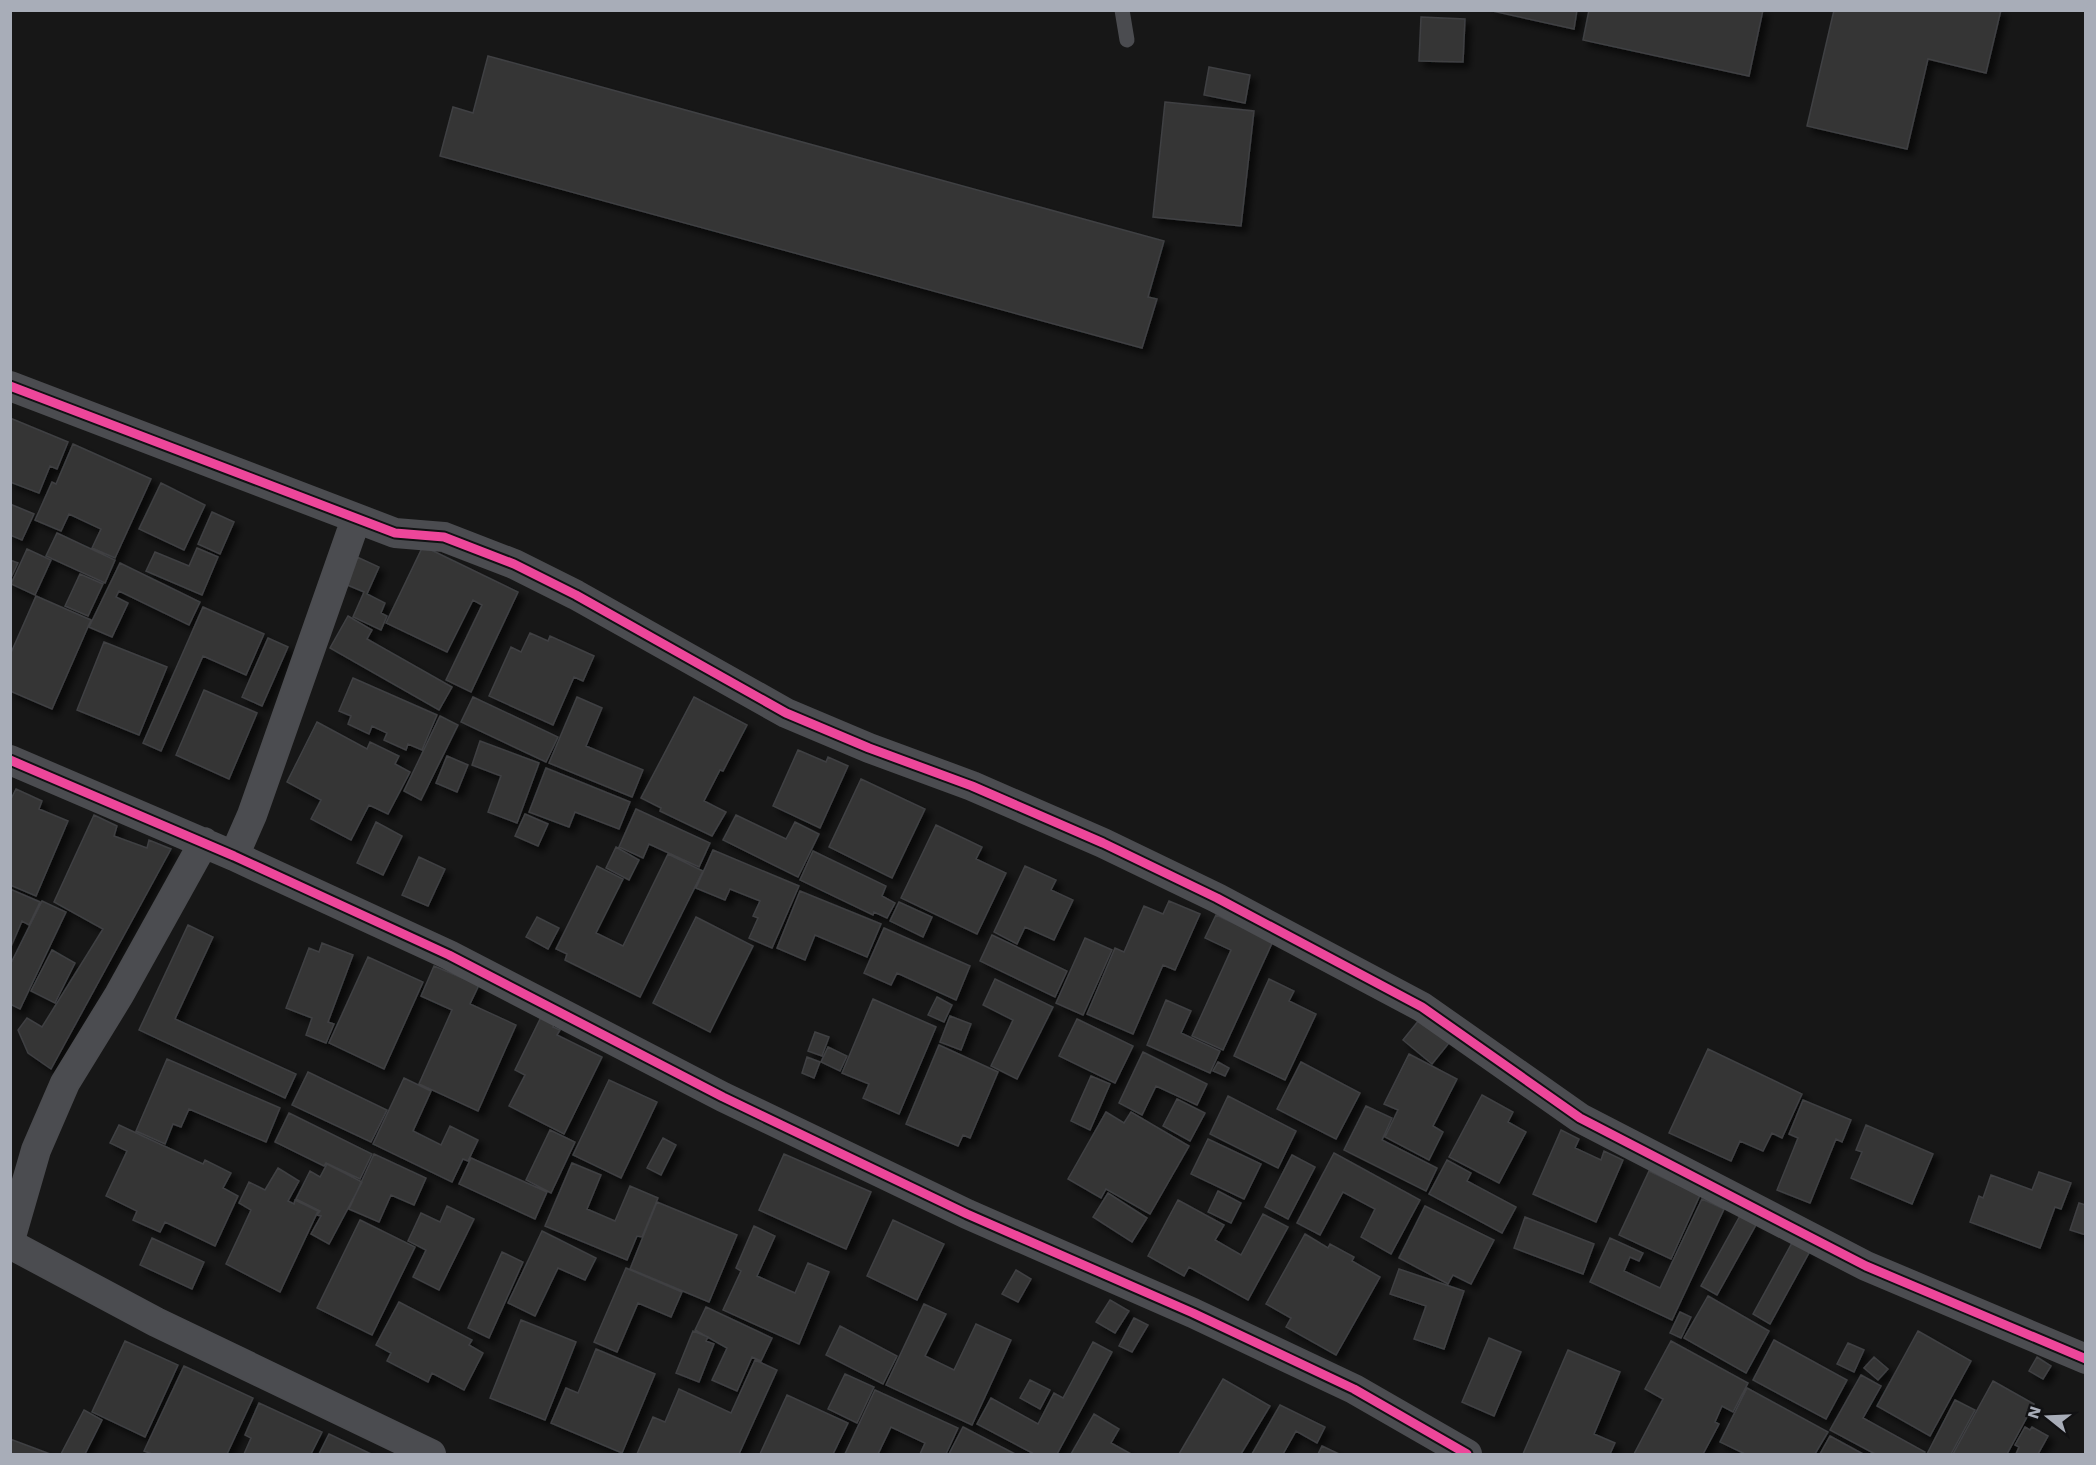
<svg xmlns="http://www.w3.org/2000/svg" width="2096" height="1465" font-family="'Work Sans',sans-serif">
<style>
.building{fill:#353536;stroke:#3f4043;stroke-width:1.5;filter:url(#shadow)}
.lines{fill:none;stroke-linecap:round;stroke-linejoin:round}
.lane{stroke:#4b4c50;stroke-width:15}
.street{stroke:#4b4c50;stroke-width:30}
.cycleway-casing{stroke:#111113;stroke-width:13}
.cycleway{stroke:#ed469a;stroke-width:9}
</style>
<defs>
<filter id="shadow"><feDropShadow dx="5.5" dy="5.5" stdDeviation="3" flood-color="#0009"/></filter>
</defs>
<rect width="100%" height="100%" fill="#171717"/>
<path class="building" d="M1488,10H1577L1574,29Z
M1589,10H1763L1749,76L1583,40Z
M1834,10H2001L1986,73L1928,59L1907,149L1807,126Z
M1421,17L1465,19L1463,62L1419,61Z
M488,56L1164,241L1148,297L1157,299L1142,348L440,156L453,107L473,113Z
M1209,67L1250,75L1245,103L1204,95Z
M1165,102L1254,111L1241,226L1153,217Z
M10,418L68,442L57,469L50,466L39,493L10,482Z
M73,444L151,479L115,558L92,548L101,529L69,514L61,531L35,520L52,482L56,484Z
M161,483L205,505L184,550L139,529Z
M10,504L34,514L22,540L10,535Z
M212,512L234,522L220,554L198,544Z
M57,533L115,560L105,583L46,556Z
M423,546L518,592L471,692L446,680L482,605L473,600L447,652L386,623Z
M197,548L218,557L202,595L146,571L155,552L189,566Z
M27,549L51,560L35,595L11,584Z
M357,557L379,567L367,594L385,603L381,613L387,616L381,630L353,617L364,592L345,584Z
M10,560L18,563L10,580Z
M120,563L200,602L189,625L119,591L116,597L128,603L112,637L89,627Z
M80,574L103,584L88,616L65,606Z
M36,596L91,620L52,709L10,691V655Z
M203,607L264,634L246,675L203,656L161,751L143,743Z
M348,616L372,630L367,639L452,687L439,710L330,648Z
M530,633L548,641L550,636L594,656L583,681L574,677L553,725L489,696L511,647L521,652Z
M268,638L288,647L262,706L242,697Z
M104,642L167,667L139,735L77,710Z
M353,678L437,715L422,750L408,744L406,750L384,740L387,733L372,726L369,734L348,724L351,716L339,711Z
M204,690L257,713L229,779L176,755Z
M473,697L558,737L546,762L461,722Z
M577,697L602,708L586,746L643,770L632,797L549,763Z
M694,697L747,725L723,771L720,770L704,801L726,812L712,836L660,811L661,808L641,798Z
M440,716L458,725L421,800L404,791Z
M317,722L367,749L370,742L399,756L395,764L410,772L388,814L369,805L351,840L311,819L321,800L287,782Z
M480,741L539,763L517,823L488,812L501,776L472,765Z
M798,750L826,762L828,757L848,766L820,828L773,806Z
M447,756L468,765L457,792L436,783Z
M546,768L630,802L619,829L575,812L569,827L529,812Z
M861,779L925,809L892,878L829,847Z
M16,789L42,801L39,809L68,821L36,896L10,885V801Z
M636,809L710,843L699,867L649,844L643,858L619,847Z
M525,814L548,824L538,846L515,836Z
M94,815L117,826L114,836L147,848L149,840L171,849L51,1069L28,1053L18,1030L27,1018L42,1027L103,929L54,902Z
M736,815L786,839L795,822L819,834L798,877L723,840Z
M376,822L402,836L383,875L357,863Z
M936,825L982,847L976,859L1006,873L977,934L901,898Z
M616,847L639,860L629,880L606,868Z
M713,850L799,886L772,948L749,938L758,918L753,916L760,901L730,889L725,900L696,888Z
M813,851L886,886L882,896L895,903L887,918L874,912L873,915L800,880Z
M668,854L703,871L640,997L565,960L567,954L556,949L597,866L623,879L596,933L623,946Z
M419,857L445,869L428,906L402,895Z
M1025,866L1056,880L1051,890L1073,900L1054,940L1025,927L1017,944L994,932Z
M10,889L40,902L29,925L22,921L10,949Z
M800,891L881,924L867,957L815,935L805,960L777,948Z
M42,901L66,912L20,1009L10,1004V965Z
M1169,901L1200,914L1175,970L1163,965L1133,1034L1087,1014L1115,948L1124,952L1144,906L1163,914Z
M899,902L932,917L923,937L890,921Z
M1216,915L1273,941L1223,1050L1192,1036L1231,950L1205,938Z
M537,917L559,928L548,949L526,937Z
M696,917L753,946L710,1032L653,1003Z
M188,925L213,937L175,1019L296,1074L285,1098L139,1030Z
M884,928L970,966L956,1000L897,973L891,985L864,973Z
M992,935L1067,971L1055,997L980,961Z
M1085,938L1112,950L1083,1015L1056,1003Z
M322,943L353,955L328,1022L334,1024L326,1043L306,1035L312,1018L286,1008L309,948L319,952Z
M52,950L75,963L55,1003L31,991Z
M368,957L423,982L384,1069L329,1043Z
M434,966L479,985L470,1004L516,1025L478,1111L419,1084L452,1010L421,996Z
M995,979L1053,1007L1017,1079L991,1066L1013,1020L983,1005Z
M1269,979L1294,991L1289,1001L1316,1014L1285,1080L1234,1056Z
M937,997L952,1005L944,1022L928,1015Z
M873,999L936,1027L899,1114L863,1098L869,1084L842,1073Z
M1166,1000L1191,1011L1181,1033L1220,1051L1210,1073L1147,1045Z
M544,1011L558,1018L553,1027L560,1030L557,1035L602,1057L564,1134L509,1106L525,1075L515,1070Z
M950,1016L971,1024L961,1050L940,1042Z
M1077,1019L1133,1046L1115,1083L1059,1056Z
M1419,1020L1449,1043L1432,1064L1403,1040Z
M815,1032L829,1037L822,1056L808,1051Z
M939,1045L998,1072L970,1138L963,1135L958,1146L906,1124Z
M828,1047L847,1056L840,1071L821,1062Z
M1708,1049L1802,1094L1782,1138L1772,1133L1763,1151L1740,1141L1731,1161L1669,1133Z
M1143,1052L1207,1084L1197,1105L1156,1086L1142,1115L1119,1103Z
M1409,1054L1457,1079L1433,1126L1443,1132L1429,1160L1385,1137L1398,1110L1384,1104Z
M807,1057L820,1062L814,1078L802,1073Z
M167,1059L280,1108L266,1142L189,1109L181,1127L173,1124L165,1144L136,1131Z
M1218,1062L1229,1068L1225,1076L1213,1071Z
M1301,1062L1360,1093L1336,1139L1277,1109Z
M308,1072L387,1110L371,1142L292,1105Z
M1091,1076L1110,1084L1090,1130L1071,1121Z
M404,1078L431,1091L413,1131L441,1145L450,1126L478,1140L468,1161L463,1159L452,1182L373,1144Z
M609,1080L657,1102L621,1178L573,1155Z
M1482,1095L1513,1112L1508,1122L1526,1132L1499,1183L1449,1157Z
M1228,1096L1296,1131L1278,1168L1210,1134Z
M1177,1099L1205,1113L1190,1141L1163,1126Z
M1803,1100L1851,1120L1842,1142L1836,1139L1810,1203L1777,1190L1798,1138L1789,1134Z
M1366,1106L1392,1118L1382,1140L1437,1168L1426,1191L1344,1150Z
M1106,1112L1124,1123L1131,1112L1189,1146L1150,1214L1106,1189L1101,1198L1068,1179Z
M289,1113L372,1154L360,1179L326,1163L324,1166L275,1142Z
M119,1125L203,1164L205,1160L231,1173L223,1188L238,1196L215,1246L165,1222L160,1232L133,1220L137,1211L106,1196L127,1151L110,1143Z
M1866,1125L1933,1154L1912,1204L1851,1178L1862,1152L1856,1150Z
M550,1130L575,1142L551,1193L526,1180Z
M1561,1130L1579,1139L1575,1148L1601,1160L1604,1151L1623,1160L1596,1222L1533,1194Z
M663,1138L676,1145L661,1175L647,1168Z
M1208,1139L1261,1164L1244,1199L1191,1174Z
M1334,1153L1420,1200L1391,1254L1361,1237L1375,1209L1343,1192L1320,1235L1297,1223Z
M374,1154L426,1178L414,1205L391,1195L379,1222L349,1209Z
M784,1154L871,1192L846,1249L759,1210Z
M1292,1155L1315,1167L1288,1219L1265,1207Z
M471,1158L547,1192L535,1219L459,1184Z
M1447,1160L1471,1173L1467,1181L1516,1207L1502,1233L1429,1194Z
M572,1163L601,1175L587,1209L615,1221L630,1186L658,1198L642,1237L637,1236L627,1260L545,1226Z
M327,1164L362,1182L329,1244L311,1234L321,1216L317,1215L320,1211L296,1199L310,1171L320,1177Z
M278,1168L299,1181L288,1201L294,1204L295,1200L318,1211L280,1292L226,1264L251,1210L239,1203L249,1182L265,1190Z
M1649,1171L1700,1195L1671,1259L1619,1235Z
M2039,1172L2071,1183L2061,1209L2055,1207L2040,1248L1970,1222L1979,1196L1983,1198L1991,1175L2032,1190Z
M1218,1191L1241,1203L1231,1223L1208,1212Z
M1108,1193L1147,1218L1132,1242L1093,1217Z
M1702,1199L1724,1209L1672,1320L1590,1282L1610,1238L1643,1253L1639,1261L1630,1257L1624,1271L1660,1288Z
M1178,1200L1224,1225L1215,1240L1241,1255L1263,1214L1288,1227L1248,1300L1189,1267L1184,1276L1148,1256Z
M657,1202L737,1235L709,1302L630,1269Z
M2079,1203L2086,1205V1235L2070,1230Z
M447,1206L474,1219L439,1290L413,1277L426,1250L408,1241L421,1213L440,1222Z
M1425,1206L1494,1240L1471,1284L1453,1275L1448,1284L1399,1258Z
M1741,1214L1757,1223L1717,1295L1701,1286Z
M1525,1217L1594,1244L1583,1274L1514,1248Z
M360,1220L415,1247L372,1335L317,1308Z
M893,1220L944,1244L917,1300L867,1276Z
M754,1226L775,1236L757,1276L795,1293L808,1263L829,1272L799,1344L723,1310L741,1271L736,1268Z
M542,1231L596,1258L585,1280L558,1268L535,1316L508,1303Z
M1305,1234L1328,1248L1330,1244L1354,1257L1352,1261L1380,1277L1336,1355L1286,1327L1291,1318L1266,1304Z
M152,1238L204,1262L192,1289L140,1265Z
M1793,1241L1810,1251L1770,1324L1753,1314Z
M502,1252L523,1262L489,1338L468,1328Z
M626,1268L682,1292L671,1317L638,1303L617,1352L594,1342Z
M1399,1269L1464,1291L1444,1349L1414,1339L1426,1306L1390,1294Z
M1016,1270L1031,1279L1018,1302L1002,1294Z
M1708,1296L1769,1331L1746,1373L1684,1338Z
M1110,1300L1129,1311L1115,1333L1096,1322Z
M399,1302L472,1340L469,1345L483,1353L464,1390L432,1373L428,1382L387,1361L391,1353L376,1345Z
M924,1304L946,1314L925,1356L954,1370L976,1324L1011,1340L972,1425L886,1385Z
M706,1307L772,1338L761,1361L752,1357L737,1391L712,1380L727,1348L695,1330Z
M1680,1312L1691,1317L1681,1338L1670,1333Z
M1134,1318L1148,1325L1132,1352L1119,1346Z
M521,1320L576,1342L545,1420L490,1398Z
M840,1326L897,1356L883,1384L826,1355Z
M693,1331L708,1337L706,1341L714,1344L699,1382L676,1373Z
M1918,1331L1971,1361L1930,1436L1877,1406Z
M1489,1338L1521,1352L1494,1416L1462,1402Z
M1774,1340L1847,1380L1826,1419L1753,1380Z
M125,1341L178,1365L145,1437L92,1412Z
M1671,1341L1748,1383L1733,1412L1722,1406L1715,1422L1719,1424L1703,1454H1634L1663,1399L1645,1389Z
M1093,1342L1112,1352L1057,1454H1034L977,1424L991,1398L1038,1424L1054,1393L1063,1398Z
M1848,1343L1864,1350L1854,1372L1837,1364Z
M596,1349L655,1374L622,1453L551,1423L566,1388L578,1393Z
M1568,1350L1620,1372L1594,1434L1615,1443L1610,1454H1523Z
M1874,1357L1888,1369L1878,1380L1864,1368Z
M2037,1357L2051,1366L2043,1379L2029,1371Z
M755,1360L777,1370L739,1454H637L653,1417L665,1422L679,1389L731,1413Z
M184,1366L253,1398L227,1454H152L144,1451Z
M845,1374L874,1387L857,1423L828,1409Z
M1861,1375L1881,1386L1863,1418L1925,1452L1924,1454H1875L1830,1430Z
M1223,1379L1270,1406L1241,1454H1179Z
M1030,1380L1050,1390L1040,1409L1020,1398Z
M1993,1381L2034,1404L2007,1454H1953Z
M1747,1388L1828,1432L1815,1454H1745L1720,1442Z
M875,1390L958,1428L946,1454H920L925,1443L891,1427L878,1454H845Z
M787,1395L848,1423L833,1454H760Z
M1955,1400L1975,1410L1951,1454H1927Z
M259,1403L322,1432L311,1454H244L251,1438L245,1435Z
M1280,1405L1325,1427L1317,1443L1296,1431L1283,1454H1252Z
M84,1410L102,1420L85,1454H61Z
M1094,1414L1119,1429L1111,1443L1131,1454H1071Z
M963,1427L1015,1454H949Z
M2025,1427L2030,1430L2032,1427L2048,1436L2038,1454H2016L2019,1447L2015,1445Z
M329,1434L371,1454H319Z
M1830,1436L1863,1454H1820Z
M10,1439L50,1454H10Z
M1322,1446L1339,1454H1318Z"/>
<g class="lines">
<path class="lane" d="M1122,10L1127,40"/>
<path class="street" d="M10,386L395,533L444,537L514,564L576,595L786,713L869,748L972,786L1103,843L1217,898L1422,1007L1580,1118L1866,1266L2086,1359
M10,760L234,856L449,955L723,1097L967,1214L1193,1313L1354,1389L1467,1454
M234,856L252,815L356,519
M10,1240L36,1150L65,1083L119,995L204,842
M10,1244L156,1322L431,1454"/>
<defs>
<path id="cycleway" d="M10,386L395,533L444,537L514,564L576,595L786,713L869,748L972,786L1103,843L1217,898L1422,1007L1580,1118L1866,1266L2086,1359
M10,760L234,856L449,955L723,1097L967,1214L1193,1313L1354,1389L1467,1454"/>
</defs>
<use href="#cycleway" class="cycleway-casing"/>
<use href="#cycleway" class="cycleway"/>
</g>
<rect width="2096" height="1465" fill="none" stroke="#a8adb8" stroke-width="24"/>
<g transform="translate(2048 1417) rotate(288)" stroke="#111113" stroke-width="4.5" paint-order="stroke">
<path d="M0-4.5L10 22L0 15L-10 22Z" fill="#a8adb8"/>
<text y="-9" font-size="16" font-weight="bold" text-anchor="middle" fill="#a8adb8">N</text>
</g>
</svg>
